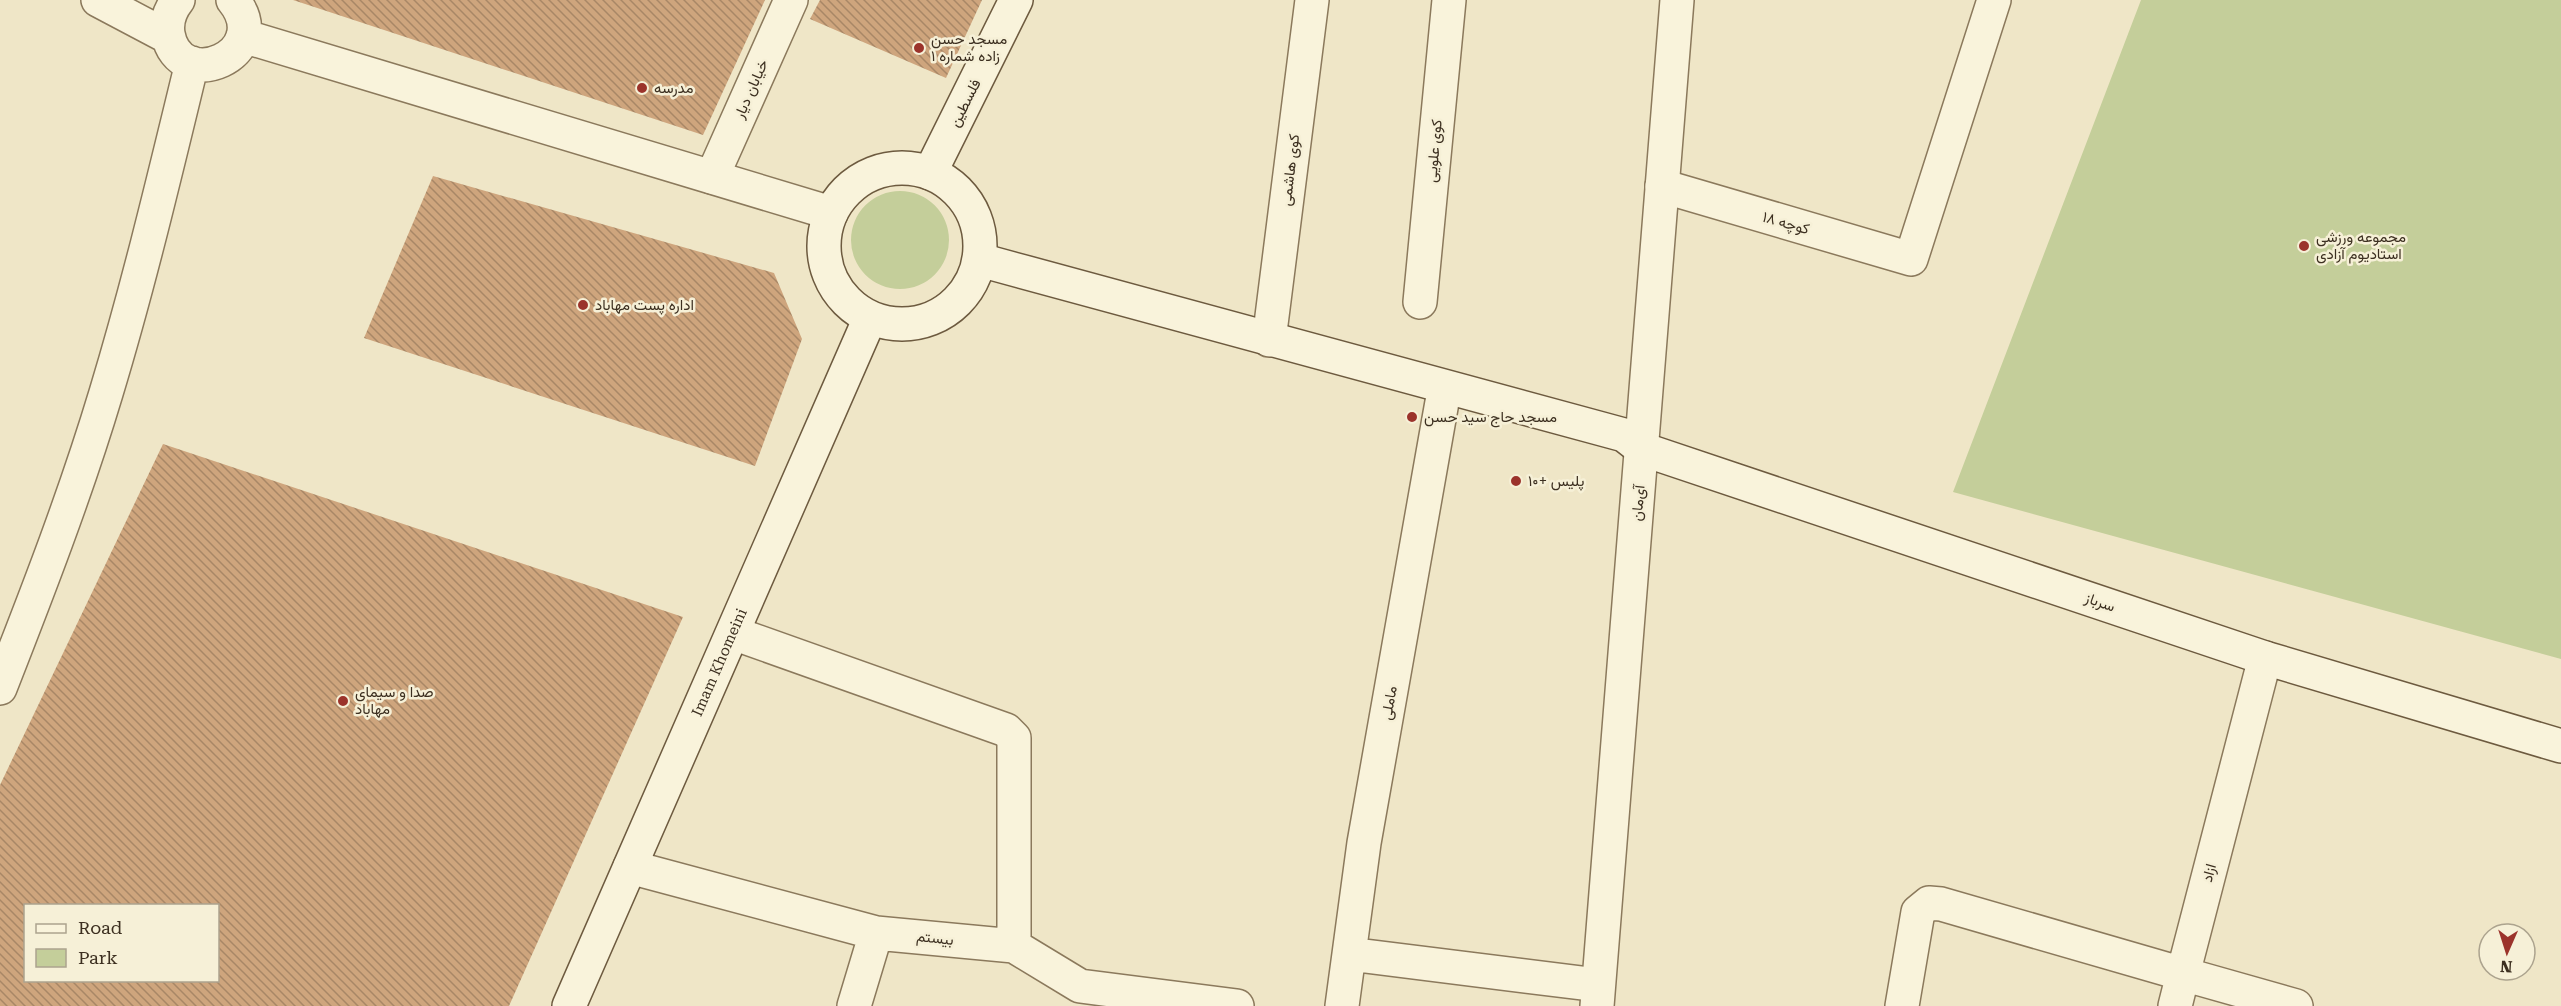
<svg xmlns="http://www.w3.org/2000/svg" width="2561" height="1006" font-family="'Roboto Serif',Vazirmatn,serif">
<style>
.green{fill:#c4ce9a}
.building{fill:url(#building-back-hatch);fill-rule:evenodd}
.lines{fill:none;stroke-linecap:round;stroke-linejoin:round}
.minor-casing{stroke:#8b795c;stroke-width:36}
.tertiary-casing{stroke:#8b795c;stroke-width:36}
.secondary-casing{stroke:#6d5a3f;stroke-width:36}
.minor{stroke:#f9f3db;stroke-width:33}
.tertiary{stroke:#f9f3db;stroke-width:33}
.secondary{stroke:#f9f3db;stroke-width:33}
.poi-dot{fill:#9b332b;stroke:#f6f0d7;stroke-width:2}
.labels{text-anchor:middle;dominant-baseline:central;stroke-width:5;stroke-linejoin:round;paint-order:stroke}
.poi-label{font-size:15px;fill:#3c2f20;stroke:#f6f0d7;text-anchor:start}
.street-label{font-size:15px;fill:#3c2f20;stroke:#f6f0d7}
</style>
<defs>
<pattern id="building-back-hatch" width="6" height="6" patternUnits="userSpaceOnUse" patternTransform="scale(1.5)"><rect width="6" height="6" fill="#cea57d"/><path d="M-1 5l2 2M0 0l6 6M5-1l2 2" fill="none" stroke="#a88766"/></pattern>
</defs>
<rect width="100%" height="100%" fill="#efe6c7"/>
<path class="green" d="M2141,0H2561V659L1953,492Z
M851 240a49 49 0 1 1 98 0a49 49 0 1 1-98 0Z"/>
<path class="building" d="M293,0H765L703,135Z
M820,0H982L946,78L810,19Z
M433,176L774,273L802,339L755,466L364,338Z
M163,444L683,617L509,1006H0V785ZM26,906H218V980H26Z"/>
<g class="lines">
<defs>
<path id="minor" d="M712,177L791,0
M1662,186L1911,259L1994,0
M1420,302L1449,0
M1269,340L1312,0
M733,633L1006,730L1014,738V946
M2265,658L2183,974L2296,1006
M630,867L876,933L1014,946L1080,986L1237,1006
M1349,954L1598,985
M854,1006L876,933
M1342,1006L1364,843L1442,402
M1902,1006L1918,912L1929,903L1941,904L2183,974L2175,1006"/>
<path id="tertiary" d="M98,0L168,37
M178,0C170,10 166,21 168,34C179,96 277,54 233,0
M243,36L831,213
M0,688C38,591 76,493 106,393C139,284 165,174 192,63
M1597,1006L1677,0"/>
<g id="secondary">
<circle cx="902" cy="246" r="78"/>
<path d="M930,173L1016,0"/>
<path d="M980,260L1624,435L1642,449L2265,658L2561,746"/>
<path id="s1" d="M569,1006L870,318"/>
</g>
</defs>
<use href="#minor" class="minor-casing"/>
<use href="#tertiary" class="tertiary-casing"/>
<use href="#secondary" class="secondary-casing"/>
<use href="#minor" class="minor"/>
<use href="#tertiary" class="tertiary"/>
<use href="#secondary" class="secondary"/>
</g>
<g class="poi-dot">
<circle cx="919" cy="48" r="6"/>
<circle cx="642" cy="88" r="6"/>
<circle cx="2304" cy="246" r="6"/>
<circle cx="583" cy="305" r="6"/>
<circle cx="1412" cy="417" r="6"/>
<circle cx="1516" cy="481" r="6"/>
<circle cx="343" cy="701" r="6"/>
</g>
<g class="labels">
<g class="poi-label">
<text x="931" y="39">مسجد حسن<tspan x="931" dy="17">زاده شماره ۱</tspan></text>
<text x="654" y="88">مدرسه</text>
<text x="2316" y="237">مجموعه ورزشی<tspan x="2316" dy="17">استادیوم آزادی</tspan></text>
<text x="595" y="305">اداره پست مهاباد</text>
<text x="1424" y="417">مسجد حاج سید حسن</text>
<text x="1528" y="481">پلیس +۱۰</text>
<text x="355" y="692">صدا و سیمای<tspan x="355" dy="17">مهاباد</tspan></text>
</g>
<g class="street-label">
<text transform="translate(751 89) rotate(-66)">خیابان دیار</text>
<text transform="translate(965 103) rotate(-63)">فلسطین</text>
<text transform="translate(1434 151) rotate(-85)">کوی علویی</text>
<text transform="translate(1290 170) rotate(-83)">کوی هاشمی</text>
<text transform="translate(1786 223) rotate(16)">کوچه ۱۸</text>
<text transform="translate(1638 503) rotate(-85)">آی‌مان</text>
<text transform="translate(2100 602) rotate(19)">سرباز</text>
<text stroke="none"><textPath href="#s1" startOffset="375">Imam Khomeini</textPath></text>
<text transform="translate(1389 703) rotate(-80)">ماملی</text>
<text transform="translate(2209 873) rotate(-75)">ازاد</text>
<text transform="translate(935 938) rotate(6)">بیستم</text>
</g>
</g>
<rect x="24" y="904" width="195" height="78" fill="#f6f0d7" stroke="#aca38e" stroke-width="1.5"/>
<rect x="36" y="924" width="30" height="9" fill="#f9f3db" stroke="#aca38e" stroke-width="1.5"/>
<text x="78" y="934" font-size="18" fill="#3c2f20">Road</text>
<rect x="36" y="949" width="30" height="18" fill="#c4ce9a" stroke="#aca38e" stroke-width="1.5"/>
<text x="78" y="964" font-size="18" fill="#3c2f20">Park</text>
<g transform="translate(2507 952) rotate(183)"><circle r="28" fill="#f6f0d7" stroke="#aca38e" stroke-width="1.5"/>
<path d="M0-4.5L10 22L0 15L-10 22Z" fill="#9b332b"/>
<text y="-9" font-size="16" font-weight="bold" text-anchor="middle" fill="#3c2f20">N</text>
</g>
</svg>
